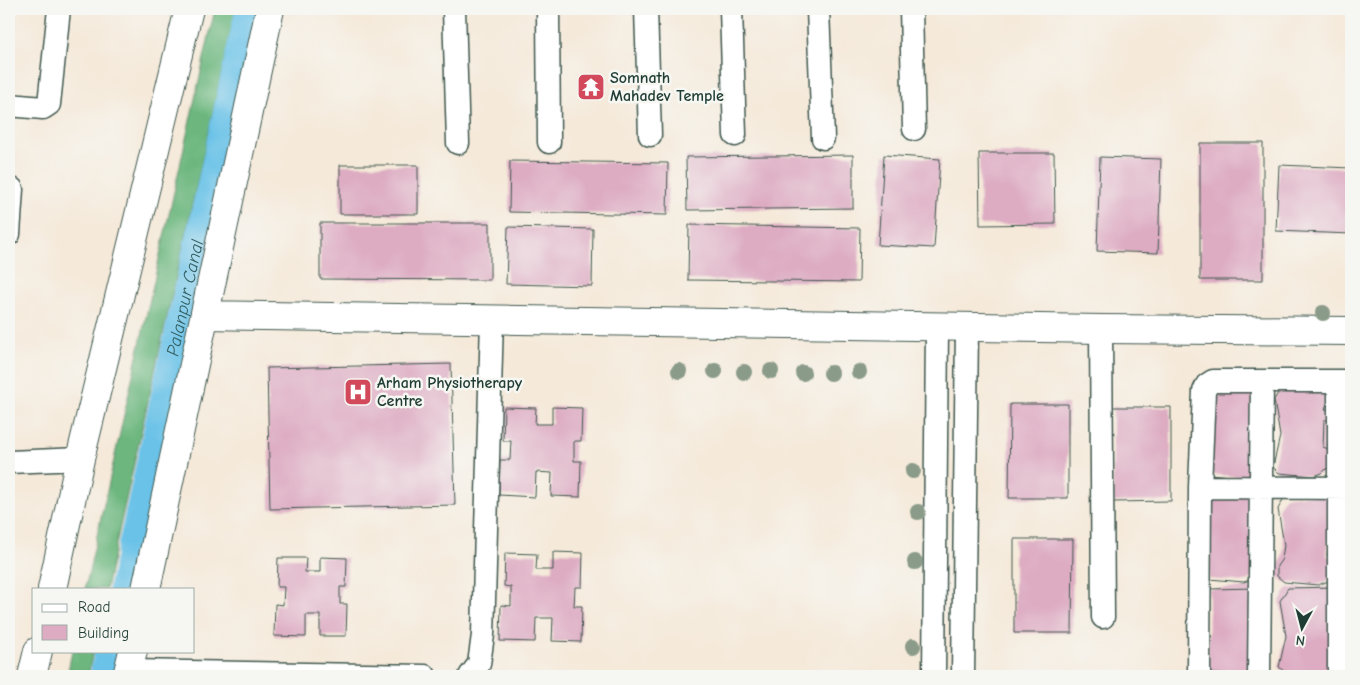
<svg xmlns="http://www.w3.org/2000/svg" width="1360" height="685" font-family="'Comic Neue',sans-serif">
<style>
.forest{fill:#6db77f;stroke:#467a5a}
.lines{fill:none;stroke-linecap:round;stroke-linejoin:round}
.canal{stroke:#6bc2e8;stroke-width:25}
.building{fill:#ddabc2}
.minor-casing{stroke:#3f574d;stroke-width:25}
.tertiary-casing{stroke:#3f574d;stroke-width:30}
.minor{stroke:#fff;stroke-width:22}
.tertiary{stroke:#fff;stroke-width:28}
.tree{fill:#8b9b89}
.labels{text-anchor:middle;dominant-baseline:central;stroke-width:5;stroke-linejoin:round;paint-order:stroke}
.poi-label{font-size:16px;font-weight:bold;fill:#1f3d34;stroke:#f6f6f2;text-anchor:start}
.water-label{font-size:18px;font-style:italic;fill:#325e61;stroke:#f6f6f2}
</style>
<rect width="100%" height="100%" fill="#f6f6f2"/>
<filter id="ink" filterUnits="userSpaceOnUse"><feTurbulence type="fractalNoise" baseFrequency=".02" numOctaves="2"/><feDisplacementMap in="SourceGraphic" scale="10" xChannelSelector="R" yChannelSelector="G"/><feConvolveMatrix kernelMatrix="1 2 1 2 8 2 1 2 1" color-interpolation-filters="sRGB"/></filter>
<filter id="wash" filterUnits="userSpaceOnUse"><feTurbulence type="fractalNoise" baseFrequency=".0096" numOctaves="4" result="noise"/><feDisplacementMap in="SourceGraphic" scale="20" xChannelSelector="R" yChannelSelector="G"/><feGaussianBlur stdDeviation="1.12" result="paint"/><feColorMatrix in="noise" values="0 0 0 0 0 0 0 0 0 0 0 0 0 0 0 0 0 1.4 0 .05"/><feComposite in="paint" operator="in"/></filter>
<g filter="url(#wash)">
<rect width="100%" height="100%" fill="#f5e9d9"/>
<path class="forest" d="M215,9H236L106,589H85Z
M72,651H93L88,676H67Z"/>
<g class="lines">
<g class="canal">
<path id="s1" d="M121,589L248,9"/>
<path d="M102,676L107,651"/>
</g>
</g>
<g id="blocks">
<path class="building" d="M1200,143H1263V280H1200Z
M979,153H1054L1055,224L980,225Z
M853,155V208L687,210L686,157Z
M884,155L940,159L934,248L878,245Z
M1100,157L1161,159L1158,253L1097,251Z
M510,161L668,163L667,215L509,212Z
M340,165H418V214H340Z
M1279,165L1351,168V234L1276,231Z
M320,223H490V280L320,279Z
M689,225L860,228L859,282L688,280Z
M508,227L593,229L592,286L506,284Z
M451,364L455,505L270,509L267,368Z
M1328,386L1329,398L1325,409L1328,410L1329,420H1324L1323,447L1328,449V467L1322,473L1314,476L1279,473L1273,467L1280,436L1274,400L1281,388Z
M1258,388L1251,475L1244,477L1209,474L1210,389Z
M1010,404H1068V498H1009Z
M504,407L536,408L535,424H552V407L582,408L581,441H574V461H581L580,497L551,496L552,473L536,472L535,497L499,495L500,460H510L511,441H503Z
M1113,407H1171V501L1113,502Z
M1258,493L1252,579L1244,582L1209,579L1211,494Z
M1332,495L1327,556L1332,557V576L1326,582L1318,585L1284,582L1277,576V566L1282,559L1284,545L1278,509L1285,496Z
M1014,539H1073L1072,633H1014Z
M553,552L583,553L582,587H575L574,606H582L581,642L552,641L553,618H536L535,642L500,641L501,605L511,606V587L504,586L505,553L537,554L536,570H553Z
M320,557L347,558L346,587H340V604H347L346,636H320V615H306V637L274,636L275,604L283,605L284,587H277L278,558H306L305,572H320Z
M1335,587L1329,674L1321,676L1286,673L1279,667L1286,636L1280,601L1288,588Z
M1257,588L1250,675L1208,674L1209,589Z"/>
</g>
</g>
<g filter="url(#ink)">
<use href="#blocks" fill-opacity="0" stroke="#3f574d" stroke-width="1"/>
<g class="lines">
<defs>
<path id="minor" d="M454,9L458,143
M548,9L549,142
M646,9L650,135
M731,9L735,135
M818,9L823,138
M911,9L914,129
M9,105L43,108L49,104L59,9
M9,234L12,189
M1101,329L1103,617
M1339,381V676
M9,462L80,459
M1200,487L1351,488
M129,671L425,676
M470,676L479,664L483,635L492,320
M934,676L937,327
M963,676L967,327
M1199,676L1200,487L1204,391L1207,385L1213,381H1351
M1259,676L1262,381"/>
<path id="tertiary" d="M205,315L1101,329L1351,331
M52,589L80,459L189,9
M146,589L270,9
M32,676L38,651
M127,676L133,651"/>
</defs>
<use href="#minor" class="minor-casing"/>
<use href="#tertiary" class="tertiary-casing"/>
<use href="#minor" class="minor"/>
<use href="#tertiary" class="tertiary"/>
</g>
<g class="tree">
<circle cx="1323" cy="313" r="8"/>
<circle cx="679" cy="371" r="8"/>
<circle cx="715" cy="371" r="8"/>
<circle cx="771" cy="371" r="8"/>
<circle cx="744" cy="372" r="8"/>
<circle cx="859" cy="372" r="8"/>
<circle cx="803" cy="373" r="8"/>
<circle cx="831" cy="373" r="8"/>
<circle cx="913" cy="471" r="8"/>
<circle cx="918" cy="512" r="8"/>
<circle cx="915" cy="562" r="8"/>
<circle cx="913" cy="646" r="8"/>
</g>
</g>
<defs>
<symbol id="temple-square" viewBox="-11 -11 22 22"><rect x="-9" y="-9" width="18" height="18" rx="4" fill="#d1495b" stroke="#f6f6f2"/><path d="M0-6L5-2H3V0L6.5 2.5H4V6H1.5V3h-3V6H-4V2.5H-6.5L-3 0V-2H-5Z" fill="#fff"/></symbol>
<symbol id="hospital-square" viewBox="-11 -11 22 22"><rect x="-9" y="-9" width="18" height="18" rx="4" fill="#d1495b" stroke="#f6f6f2"/><path d="M-5-5h3v3.5h4V-5h3V5h-3V1.5h-4V5h-3Z" fill="#fff"/></symbol>
</defs>
<g fill-rule="evenodd">
<use href="#temple-square" x="575" y="71" width="32" height="32"/>
<use href="#hospital-square" x="342" y="376" width="32" height="32"/>
</g>
<g class="labels">
<g class="poi-label">
<text x="610" y="78">Somnath<tspan x="610" dy="18">Mahadev Temple</tspan></text>
<text x="377" y="383">Arham Physiotherapy<tspan x="377" dy="18">Centre</tspan></text>
</g>
<g class="water-label">
<text stroke="none"><textPath href="#s1" startOffset="298">Palanpur Canal</textPath></text>
</g>
</g>
<rect width="1360" height="685" fill="none" stroke="#f6f6f2" stroke-width="30"/>
<rect x="32" y="588" width="162" height="65" fill="#f6f6f2" stroke="#a0aca6"/>
<rect x="42" y="604" width="25" height="8" fill="#ffffff" stroke="#a0aca6"/>
<text x="78" y="612" font-size="15" fill="#1f3d34">Road</text>
<rect x="42" y="625" width="25" height="15" fill="#ddabc2" stroke="#a0aca6"/>
<text x="78" y="638" font-size="15" fill="#1f3d34">Building</text>
<g transform="translate(1302 628) rotate(187)" stroke="#f6f6f2" stroke-width="4" paint-order="stroke">
<path d="M0-4L9 19L0 12L-9 19Z" fill="#1f3d34"/>
<text y="-8" font-size="14" font-weight="bold" text-anchor="middle" fill="#1f3d34">N</text>
</g>
</svg>
